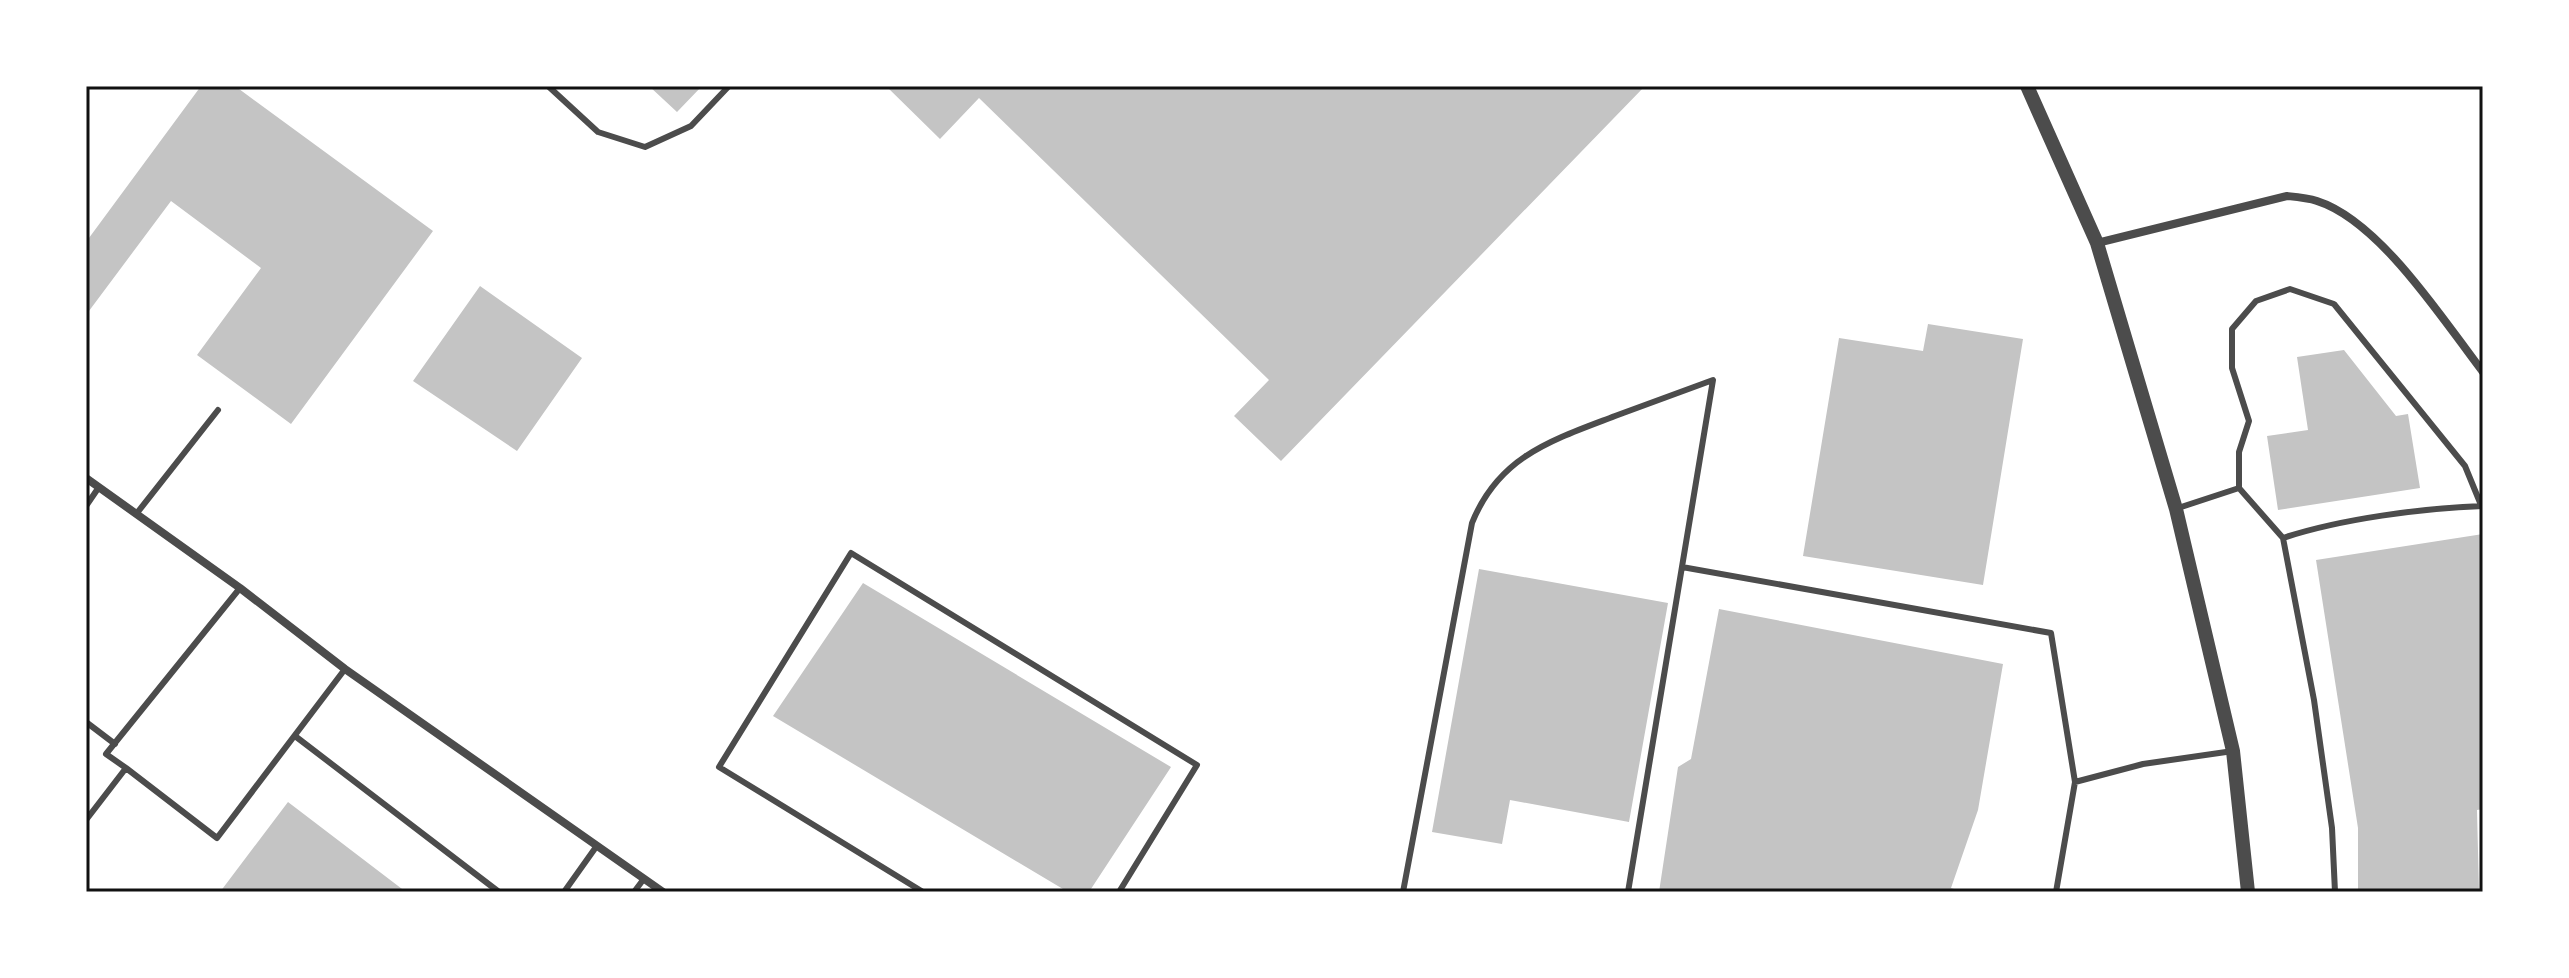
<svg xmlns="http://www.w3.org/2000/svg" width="2569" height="978" font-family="'Source Sans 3',sans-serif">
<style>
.building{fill:#c4c4c4}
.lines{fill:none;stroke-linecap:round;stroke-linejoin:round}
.service{stroke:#4c4c4c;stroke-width:6}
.minor{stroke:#4c4c4c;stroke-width:8}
.tertiary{stroke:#4c4c4c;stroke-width:14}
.neatline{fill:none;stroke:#111;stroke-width:3}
</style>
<rect width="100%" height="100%" fill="#fff"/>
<path class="building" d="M201,86H235L433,231L291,424L197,355L261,268L171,201L86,315V242Z
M649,86H702L677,112Z
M886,86H1645L1281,461L1234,416L1269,380L979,98L940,139Z
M480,286L582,358L517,451L413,381Z
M1928,324L2023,339L1983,585L1803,556L1839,338L1923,351Z
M2344,350L2396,416L2408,414L2420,488L2278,510L2267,436L2308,430L2297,357Z
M2483,534V809L2477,810L2479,892H2358V828L2316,560Z
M1479,569L1668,603L1629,822L1510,800L1502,844L1432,832Z
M863,583L1171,767L1089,892H1068L773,716Z
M1719,609L2003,664L1978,810L1951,888L1963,892H1659L1678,767L1691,759Z
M288,802L406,892H220Z"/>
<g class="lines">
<path class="service" d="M548,86L598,132L645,147L691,126L729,86
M86,506L99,487
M2178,508L2239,488
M137,513L218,410
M2283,538C2340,519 2423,508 2483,506
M1682,567L2051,633L2075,782L2056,892
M86,722L115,744
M295,736L499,892
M126,768L217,838L345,669
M2075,782L2143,764L2233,751
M86,820L126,768L106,754L240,588
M564,892L596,847
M634,892L643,880
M923,892L719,767L851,553L1197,765L1119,892
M1403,892L1472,523C1499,456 1552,440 1615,416C1648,404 1680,392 1713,380L1628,892
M2335,892L2332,828L2314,700L2283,538L2239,488V452L2249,421L2232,368V329L2256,301L2290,289L2334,304L2465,466L2481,505"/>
<path class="minor" d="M2097,243L2287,196C2297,197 2308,198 2317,201C2380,221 2443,320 2483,372
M86,478L240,588L345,669L663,892"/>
<path class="tertiary" d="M2027,86L2097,243L2176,509L2233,751L2248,892"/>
</g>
<rect width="2569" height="978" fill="none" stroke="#ffffff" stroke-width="176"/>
<rect x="88" y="88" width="2393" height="802" class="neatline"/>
</svg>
